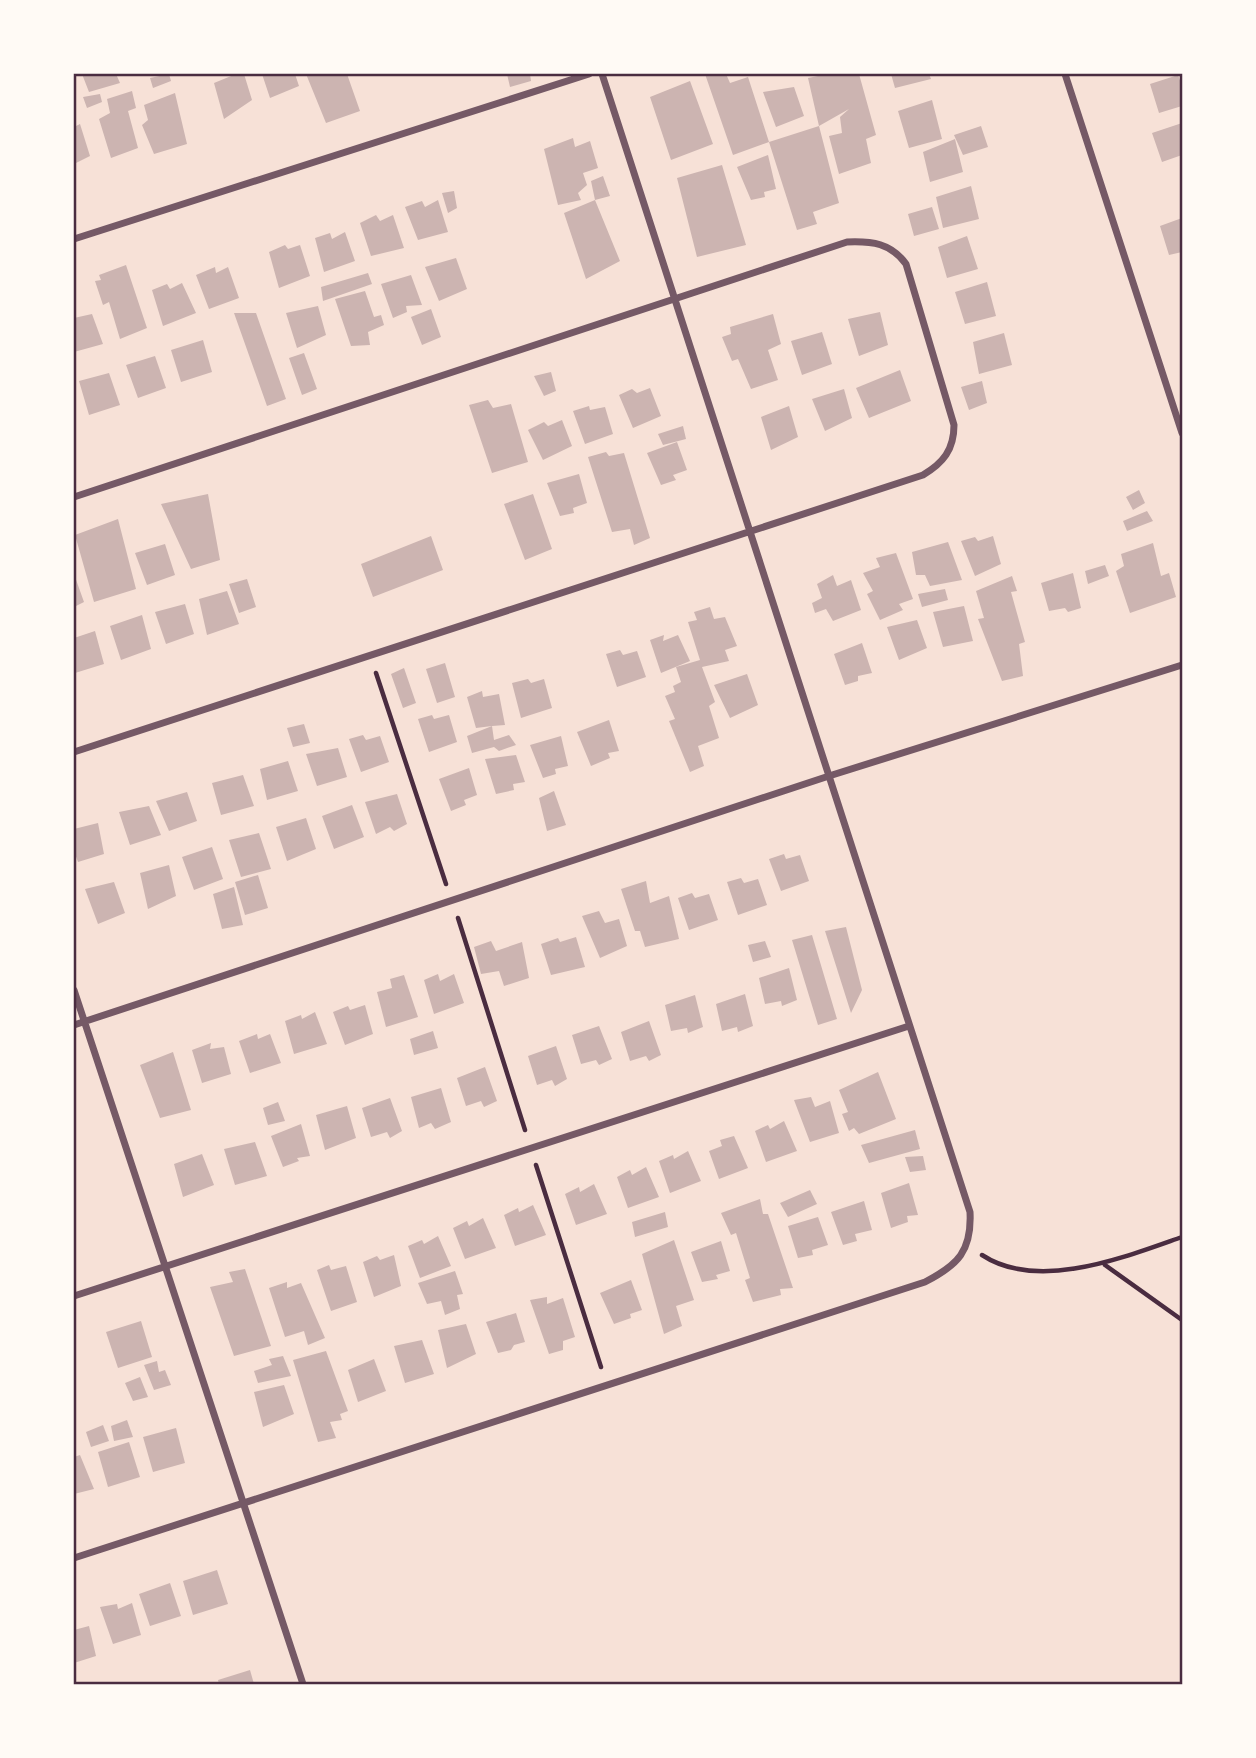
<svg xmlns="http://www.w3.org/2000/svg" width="1256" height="1758" font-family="Poppins,sans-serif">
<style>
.building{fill:#ccb4b1}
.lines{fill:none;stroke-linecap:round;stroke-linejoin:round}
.path{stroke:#4a2c40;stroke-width:4.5}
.minor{stroke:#755966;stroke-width:7}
.neatline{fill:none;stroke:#4a2c40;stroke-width:2.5}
</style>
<rect width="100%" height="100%" fill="#f7e1d7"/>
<path class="building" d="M82,74H116L120,83L89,92Z
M169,74L171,81L153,88L150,78Z
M236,74H244L252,100L224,119L214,83Z
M262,74H295L299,86L270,98Z
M306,74H347L360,111L326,123Z
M507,74H530L531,81L510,87Z
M705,74H726L730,83L748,77L769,142L733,155Z
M828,74H859L876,135L866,139L871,163L839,174L829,136L842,133L840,117L849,109L819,126L808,78Z
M891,74H929L931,79L895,88Z
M1178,75L1182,86V106L1159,113L1150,84Z
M690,81L713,144L671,160L650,97Z
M794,87L804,116L776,127L763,92Z
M132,91L136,108L128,111L138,148L111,158L99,119L110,113L107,99Z
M175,93L187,144L154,154L142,125L148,120L144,105Z
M100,94L102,102L87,108L83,97Z
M932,100L942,139L909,148L898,111Z
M1182,123V155L1162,162L1152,133Z
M80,124L90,156L74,164V127Z
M819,126L839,203L813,212L817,224L797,230L769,142Z
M981,126L988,147L963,155L954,135Z
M573,138L575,147L590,141L598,168L583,173L587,185L578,193L581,200L558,205L544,149Z
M955,139L963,172L930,182L923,152Z
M768,155L776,189L764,192L765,197L751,200L737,167Z
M722,165L746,245L697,257L677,178Z
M603,176L610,196L595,200L591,181Z
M971,186L979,219L943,228L936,197Z
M454,191L457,208L448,213L442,193Z
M438,200L448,232L418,240L405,207L422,201L425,207Z
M595,200L620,261L586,279L564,213Z
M932,207L939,229L914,236L908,214Z
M376,215L380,221L393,215L404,248L371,256L360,223Z
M1182,218V252L1169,255L1160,226Z
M345,232L355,261L324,272L315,238L330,233L332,239Z
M967,236L978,269L947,278L938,247Z
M285,245L288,249L300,245L310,276L279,288L269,252Z
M456,258L467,289L439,301L425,267Z
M126,265L147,328L120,339L109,302L103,305L95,281L101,280L99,275Z
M215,267L216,273L228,267L239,298L209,309L196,275Z
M368,273L372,284L323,301L321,287Z
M411,275L422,305L406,306L407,312L393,318L381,284Z
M987,282L996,316L965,324L955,292Z
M182,283L196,313L163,326L152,290L167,284L170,289Z
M365,291L374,317L381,315L384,325L368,332L370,345L351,346L335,299Z
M318,306L326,335L297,348L286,313Z
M431,309L441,337L422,345L411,317Z
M880,312L888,345L859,356L848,319Z
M234,313H256L286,399L267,406Z
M92,314L103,344L74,352V318Z
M773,314L781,344L768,350L778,380L751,389L738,359L732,361L722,337L731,334L730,327Z
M822,332L832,364L802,375L791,341Z
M1004,333L1012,365L979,374L973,342Z
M203,340L212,372L181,382L171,350Z
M304,353L317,389L302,395L289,358Z
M155,356L166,388L138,398L126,365Z
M900,370L911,401L869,418L856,388Z
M551,372L556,391L544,396L534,376Z
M109,373L120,405L89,415L79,381Z
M982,381L987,403L969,410L961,387Z
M650,388L661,416L633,428L619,395L632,389L637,393Z
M844,389L852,418L825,431L812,399Z
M488,400L493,408L511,404L528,462L492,473L469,405Z
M589,406L590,410L605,407L613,434L585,444L573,411Z
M789,406L798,437L771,450L761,417Z
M562,420L572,446L543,460L528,430L544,422L548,426Z
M683,426L686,439L663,445L658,434Z
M677,442L687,470L673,475L676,480L661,485L647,453Z
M606,452L609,456L624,453L650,538L634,545L630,529L612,532L588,457Z
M579,474L587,503L573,508L574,513L560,516L547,483Z
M1139,490L1145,503L1133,510L1126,497Z
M208,494L220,560L191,569L161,504Z
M533,494L552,549L525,560L504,504Z
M1147,511L1153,521L1127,531L1123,521Z
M118,519L136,589L94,602L75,535Z
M431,536L443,570L373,597L361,564Z
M993,536L1001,564L975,576L961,541L975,537L978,541Z
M948,542L962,580L930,586L925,575H916L912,552Z
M1153,543L1161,576L1169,573L1176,597L1130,613L1116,571L1124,566L1121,554Z
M165,544L175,575L147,585L135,553Z
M896,553L913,599L899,604L903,610L880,620L867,594L873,591L863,573L880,567L876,558Z
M1105,565L1109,576L1088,584L1085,571Z
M1073,573L1081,608L1068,612L1065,608L1049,611L1041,583Z
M74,574L84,602L74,607Z
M833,575L837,586L851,580L861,610L833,621L826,609L815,613L812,603L822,598L817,584Z
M1012,576L1017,591L1011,592L1025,642L1019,644L1023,676L1002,681L978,619L984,618L976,591Z
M247,579L256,607L239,613L229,584Z
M945,589L948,600L922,607L918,594Z
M227,591L239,624L207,635L199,599Z
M185,604L194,634L166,644L155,612Z
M964,606L973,641L943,647L933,612Z
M710,607L714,619L725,617L737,646L725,650L729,661L702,667L715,702L709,706L719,738L698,746L704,766L690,772L669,721L675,719L665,696L675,692L673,686L681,682L676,667L700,660L688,622L697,620L694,612Z
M142,615L151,649L121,660L110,626Z
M917,620L927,648L899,660L887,627Z
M95,631L104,664L75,673L74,638Z
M664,635L663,641L678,635L690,661L661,673L650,640Z
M862,643L872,673L858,676V681L845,685L834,654Z
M620,650L623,655L637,651L646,677L617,687L606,654Z
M445,663L455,697L437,703L426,669Z
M404,668L416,703L403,708L391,674Z
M747,674L758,705L730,718L714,685Z
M528,679L531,683L544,679L552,708L521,718L512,683Z
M482,691L483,697L499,694L505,725L492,726L494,740L509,735L516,745L499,751L494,747L472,753L467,736L492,726L476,728L467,697Z
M432,715L434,719L449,715L457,742L429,752L418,719Z
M609,720L619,751L608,753L610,758L591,766L577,732Z
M304,724L310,743L293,747L287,728Z
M363,735L366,740L380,736L389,762L361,772L349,739Z
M561,736L568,766L555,769L556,774L543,778L530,745Z
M338,748L347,777L317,786L306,754Z
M516,755L525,782L513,784L514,790L496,794L485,759Z
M288,761L298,791L267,800L260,769Z
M469,768L477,795L464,800L466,805L451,811L439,779Z
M243,775L254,806L221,815L212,783Z
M554,791L566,825L547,831L539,798Z
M187,792L197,821L169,831L156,801Z
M397,794L407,824L394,831L390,827L376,834L365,802Z
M352,805L364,837L334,849L322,816Z
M149,806L161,835L130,845L119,812Z
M306,818L316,849L287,861L276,827Z
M98,823L104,854L78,862L74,851V829Z
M259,833L271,869L241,877L229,840Z
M212,847L223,879L194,890L182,857Z
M784,854L786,859L800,855L809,881L781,891L769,859Z
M169,865L176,896L148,909L140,873Z
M258,875L268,908L245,915L235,882Z
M741,878L744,883L758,879L767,905L738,915L727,882Z
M646,881L650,903L669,896L679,939L645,947L640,931H635L621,889Z
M114,882L125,913L98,924L85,889Z
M234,887L243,925L222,929L213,894Z
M692,893L695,898L709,894L718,920L689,930L678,898Z
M599,911L605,923L619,919L627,946L600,958L582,916Z
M846,927L862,990L851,1013L825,931Z
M812,935L837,1019L818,1025L792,940Z
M576,937L585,967L551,975L541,944L558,938L560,942Z
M491,941L496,951L522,942L529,978L504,986L499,971L481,974L474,947Z
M765,941L771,957L753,962L748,945Z
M789,968L797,1000L782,1006L781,1001L765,1004L759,978Z
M438,974L440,981L454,974L464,1003L434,1014L424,980Z
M404,975L418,1017L386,1027L377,992L392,988L390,979Z
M745,994L753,1026L738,1032L737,1027L722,1031L716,1004Z
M695,995L703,1027L688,1033L687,1028L671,1031L665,1005Z
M365,1005L373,1034L345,1045L333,1012L348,1006L350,1010Z
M315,1012L327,1044L294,1054L285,1021L301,1015L302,1019Z
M649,1021L661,1055L649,1061L646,1056L630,1061L621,1032Z
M599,1026L612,1059L599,1065L596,1060L581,1064L572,1035Z
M433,1031L438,1048L414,1055L410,1039Z
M257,1034L258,1039L270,1034L281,1063L250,1073L239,1041Z
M211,1043L210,1049L224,1047L231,1074L202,1083L192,1050Z
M556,1046L567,1079L555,1086L552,1080L537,1085L528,1056Z
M173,1052L191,1110L160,1118L140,1065Z
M485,1067L497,1101L484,1107L481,1101L466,1106L457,1078Z
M878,1072L896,1119L859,1134L854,1128L849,1131L842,1114L848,1112L839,1090Z
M441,1088L451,1122L435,1129L431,1123L419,1128L411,1097Z
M811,1097L815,1107L830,1101L839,1133L810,1142L794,1100Z
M390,1098L402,1131L390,1138L387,1132L371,1137L362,1108Z
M278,1102L285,1121L268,1125L263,1108Z
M347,1106L356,1138L325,1150L316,1115Z
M784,1121L797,1151L766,1162L755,1131L768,1125L770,1129Z
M301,1124L310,1156L297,1158L299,1161L283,1167L271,1136Z
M915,1130L920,1149L869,1163L861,1145Z
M734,1136L748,1168L719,1179L709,1151L722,1146L720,1140Z
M255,1142L267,1176L235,1185L224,1149Z
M688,1151L701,1181L670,1193L659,1161L673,1155L674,1159Z
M202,1154L214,1185L183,1197L174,1164Z
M923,1156L926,1170L910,1172L905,1157Z
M646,1167L659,1197L628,1208L617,1177L630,1170L632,1175Z
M909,1183L918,1215L907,1216L908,1222L891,1228L881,1193Z
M594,1184L607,1214L576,1225L565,1194L579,1187L580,1192Z
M810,1190L817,1204L788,1217L780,1203Z
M760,1199L763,1214H768L793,1288L780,1289L781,1295L753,1302L745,1280L750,1278L736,1233L731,1235L721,1213Z
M864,1201L872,1230L855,1234L857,1241L843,1245L831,1212Z
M533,1205L546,1235L515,1246L504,1215L518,1208L519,1212Z
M665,1212L668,1227L635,1237L632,1222Z
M818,1217L828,1245L812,1250L813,1255L798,1258L788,1226Z
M483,1218L496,1248L465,1259L453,1228L467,1221L469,1226Z
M438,1236L451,1266L420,1278L408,1246L422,1240L424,1244Z
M674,1240L694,1300L676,1306L682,1326L664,1334L642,1254Z
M721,1241L730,1271L716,1275L718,1279L702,1282L691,1252Z
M394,1255L401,1286L374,1297L363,1262L377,1256L380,1260Z
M329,1265L331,1270L346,1266L357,1302L331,1311L317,1270Z
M245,1269L271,1346L234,1356L210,1287L233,1282L229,1272Z
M455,1271L463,1294L457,1295L460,1309L445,1315L441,1301L427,1304L418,1283Z
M631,1280L642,1310L630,1314L631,1318L614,1324L600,1293Z
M287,1282V1288L301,1283L325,1338L308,1345L304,1331L285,1337L269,1288Z
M547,1297V1304L563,1298L575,1337L563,1341V1350L549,1354L530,1300Z
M516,1313L525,1342L514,1345L511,1350L498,1353L486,1322Z
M141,1321L152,1357L118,1368L106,1332Z
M466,1324L476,1354L447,1368L438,1330Z
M422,1340L434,1374L405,1383L394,1346Z
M326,1351L348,1411L340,1414L342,1420L330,1422L336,1438L318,1442L293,1360Z
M283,1356L291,1376L258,1383L254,1371L272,1365L269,1359Z
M374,1359L386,1391L358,1402L348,1370Z
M157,1361L159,1372L165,1370L171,1385L154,1390L144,1365Z
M140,1377L148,1397L133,1401L125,1383Z
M284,1385L294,1414L263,1427L254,1392Z
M127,1420L133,1437L114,1441L111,1426Z
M103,1425L109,1441L91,1447L86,1432Z
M176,1428L185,1463L153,1472L143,1437Z
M129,1442L140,1477L108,1487L98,1452Z
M80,1455L94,1489L74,1494V1457Z
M217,1570L228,1604L193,1615L183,1581Z
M170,1583L181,1616L150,1626L139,1594Z
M132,1603L141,1635L113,1644L100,1607L117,1604L118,1609Z
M89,1626L96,1656L74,1663V1630Z
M250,1670L254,1684H219L218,1680Z"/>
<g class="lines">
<path class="path" d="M376,673L446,884
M458,918L525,1130
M536,1165L601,1367
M982,1255C1038,1292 1125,1257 1182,1237
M1105,1265L1182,1320"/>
<path class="minor" d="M1065,74L1182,433
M74,239L589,74
M74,497L847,242C872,241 891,243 906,264L954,425C954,450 943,463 923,475L74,752
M74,990L303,1684
M74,1025L829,776L1182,665
M74,1296L909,1026
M74,1558L925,1282C958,1265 972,1251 970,1212L602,74"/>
</g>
<rect width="1256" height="1758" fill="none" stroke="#fffaf5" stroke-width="150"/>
<rect x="75" y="75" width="1106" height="1608" class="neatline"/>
</svg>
